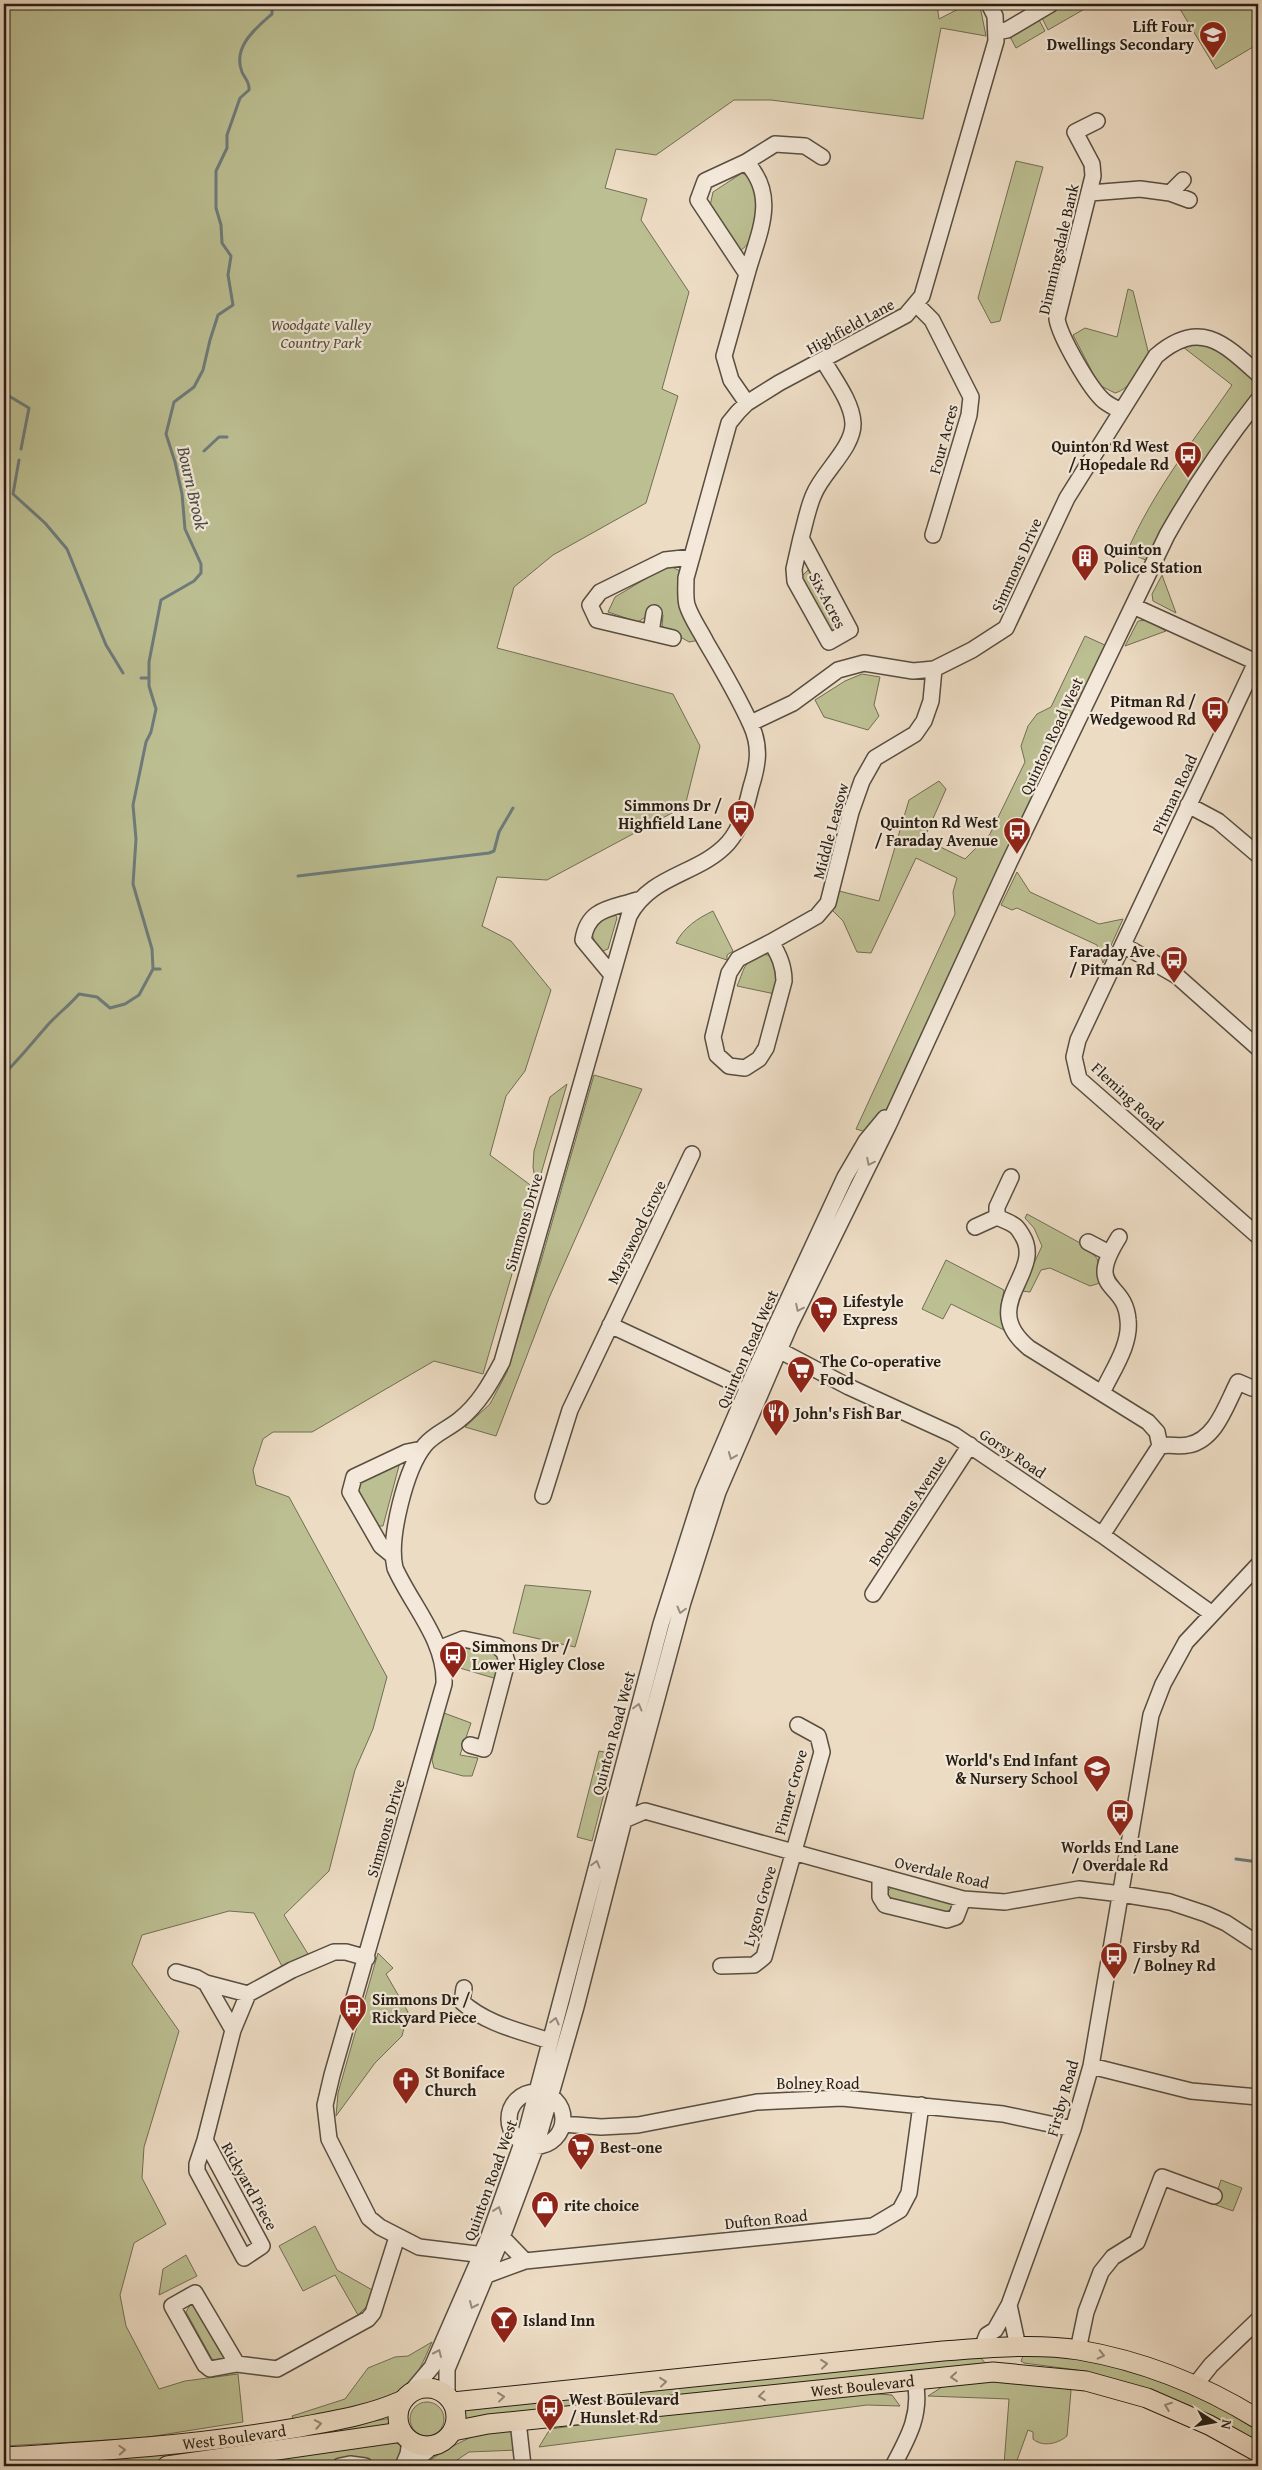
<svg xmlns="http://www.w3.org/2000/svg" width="1262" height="2470" font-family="'Gentium Book Plus',serif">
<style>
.green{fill:#bcbf92;stroke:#716e53}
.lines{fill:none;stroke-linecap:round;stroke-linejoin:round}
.stream{stroke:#6e7b7b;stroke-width:3}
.minor-casing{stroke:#584e40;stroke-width:18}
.major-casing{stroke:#261e14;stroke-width:21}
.minor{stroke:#f3e8d9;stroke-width:15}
.major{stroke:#eddcc4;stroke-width:19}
.oneway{stroke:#978d80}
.oneway2{stroke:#938675}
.labels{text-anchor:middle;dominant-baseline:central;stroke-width:4.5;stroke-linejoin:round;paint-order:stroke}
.poi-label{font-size:16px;font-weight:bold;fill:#261e14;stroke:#f3e8d9;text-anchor:start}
.street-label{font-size:16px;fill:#261e14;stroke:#f3e8d9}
.park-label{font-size:16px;font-style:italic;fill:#534e3a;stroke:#f3e8d9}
.water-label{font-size:18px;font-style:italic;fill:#4a4c47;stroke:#f3e8d9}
</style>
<rect width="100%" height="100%" fill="#eddcc4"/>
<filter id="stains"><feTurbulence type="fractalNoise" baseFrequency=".004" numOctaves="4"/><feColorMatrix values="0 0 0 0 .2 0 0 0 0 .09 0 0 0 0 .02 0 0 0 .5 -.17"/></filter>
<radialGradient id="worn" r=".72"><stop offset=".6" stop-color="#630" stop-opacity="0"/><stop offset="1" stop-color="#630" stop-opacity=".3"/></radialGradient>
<path class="green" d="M4,4H937L939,19L968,4H974L981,11L986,36L941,28L923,119L771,100H734L656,155L616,149L605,188L647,199L641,220L689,292L662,389L678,396L646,503L553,555L514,587L497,648L673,694L700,746L685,806L547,880L497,877L482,926L511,941L551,990L525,1071L506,1096L490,1155L537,1190L533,1167L534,1151L550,1097L567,1084L483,1374L434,1361L312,1432H273L263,1439L253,1470L256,1485L289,1497L387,1677L373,1729L355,1770L329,1871L284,1915L308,1954L283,1968L254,1913L229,1911L142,1935L132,1964L179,2031L144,2147L142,2178L166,2224L134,2243L120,2295L126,2326L159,2389L185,2381L238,2374L243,2422L142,2438L4,2446Z
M1061,4H1087L1088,7L1048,30L1041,16Z
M1177,4H1258V44L1216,69Z
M1038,18L1045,31L1016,48L1009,35Z
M1016,161L1043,167L1000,321L991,323L978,298Z
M742,173L752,178C755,185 760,194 760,201C761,215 753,243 741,250H736L710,206L713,192Z
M1128,289L1133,291L1149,355C1140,367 1131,389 1115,393L1099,385L1073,335L1085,328L1117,337Z
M1200,344C1215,347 1259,374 1258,392L1191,483L1148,561L1127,552C1153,491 1195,439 1232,385L1183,347Z
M672,567L680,571L684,609L700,640L689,642L662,626L663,615L657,609L638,622L608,612L615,597L662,569Z
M808,570L814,573L843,625L841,632H831L802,580V576Z
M1162,575L1176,613L1153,601L1152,594Z
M1146,620L1166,631L1125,646L1138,621Z
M1085,636L1107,646L901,1082L881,1119L866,1132L856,1129L955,914L953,892L957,878L916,858L871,953L857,952L843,921L830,908L835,890L879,901L909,800L939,781L946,789L924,839L965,859L990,834L1025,762L1021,746L1028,726L1037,714L1051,707Z
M862,674L880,677L874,705L879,716L868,730L824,717L815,700L845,681Z
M1017,872L1030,892L1099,924L1123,919L1103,963L1097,945L1017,908L1012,910L1001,905Z
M713,911L733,951L727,955V960L676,943C683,928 698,918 713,911Z
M615,914L617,918L608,949L603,951C593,942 590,935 594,922Z
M764,954L774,957L780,969L775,994L737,986C746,966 741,964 764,954Z
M594,1075L642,1089L549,1298L496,1436L465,1427L490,1404L507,1372L541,1261Z
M1027,1214L1082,1244V1247C1107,1262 1093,1259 1100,1283L1090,1286L1050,1268L1041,1270L1030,1292L1021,1291L1042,1246L1034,1228L1025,1218Z
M946,1260L1004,1290L1001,1306L1004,1330L951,1304L943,1319L922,1309Z
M400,1462L383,1526H378L356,1488L359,1481Z
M525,1585L591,1591L575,1647L513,1633Z
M466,1644L494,1653L500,1660L497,1679L453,1666L458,1649Z
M444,1713L471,1723L460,1755L478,1758L472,1776H463L434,1768L432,1760Z
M599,1751L614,1754L592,1841L577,1837Z
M893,1885L955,1904L950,1916L889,1902L886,1894Z
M378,1953L393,1968L386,1974L408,2012L402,2036L375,2063L336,2116L338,2093Z
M1221,2180L1242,2188L1233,2211L1213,2204Z
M315,2226L337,2270L374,2291L369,2304L358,2315L335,2275L303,2291L279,2246Z
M186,2255L197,2276L159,2295L163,2269Z
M196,2304L224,2358L221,2362L212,2359L186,2312L190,2305Z
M432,2342C424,2359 416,2383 399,2394C374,2410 324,2416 295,2422L292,2416L345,2399L368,2368L395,2357L408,2356Z
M979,2356L988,2366L462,2423V2410Z
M1023,2356C1096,2345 1196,2393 1258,2429V2447L1122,2386L1077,2370L1024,2363L1021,2361Z
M1017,2380L1068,2386L1071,2391L1067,2436C1059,2443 1043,2448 1033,2439V2432L1028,2430L1015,2466L1004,2465L1009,2399L928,2396L942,2387L980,2381Z
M864,2393L892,2395L900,2406L867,2405L539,2447L550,2429L623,2419Z
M410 2419a17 17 0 1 1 34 0a17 17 0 1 1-34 0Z
M391,2418L392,2427L202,2457L97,2466H4L304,2434Z
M511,2431L515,2437L517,2450L469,2452L448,2466H422L445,2450L477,2434Z
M393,2441L400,2445L402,2454L399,2465L394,2466L352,2459L309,2466H217Z"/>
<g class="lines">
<path class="stream" d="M4,393L29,408L21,449
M204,451L219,437H227
M19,460L13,494L45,523L67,549L106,645L123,673
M141,678H148
M298,876L489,853L494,851L499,832L513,808
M153,969H160
M4,1074C19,1059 32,1043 46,1027C56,1015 69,1006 79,994L97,997L110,1008L125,1004L139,995L153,969L152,949L133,884L136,839L133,805L146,742L151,732L156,709L149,686V662L161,600L194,581L201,573V564L185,529L182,494L175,462L166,434L174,402L194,387L203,370L210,340L218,315L233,305L228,275L231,256L222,243L221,225L216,208V171L227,148V135L240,98L249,90C250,82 245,79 242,72C232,47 256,28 272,14V4
M1236,1859L1258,1862"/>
<defs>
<path id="minor" d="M996,32L1007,30L1051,4
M1097,121L1075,132L1092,164L1093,176L1057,319C1060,337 1090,389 1104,401C1109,405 1115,408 1121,411
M746,162C779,197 758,234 747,274
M1183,180L1170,193L1189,200
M1090,193L1140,189L1170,193
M917,305L932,320L971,397L969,415L933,535
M747,403L731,380L724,356L747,274L698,200L705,181L746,162L775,144L805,146L822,157
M801,538L794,569L795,581L829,642L850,630L801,538C805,524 808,507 814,494C823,472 854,447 853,423C852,402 834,379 823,360
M1133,606L1256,662
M651,632L654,613
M673,638L597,620L590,605L600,592L665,560L692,557
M1258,658L1078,1040L1074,1057L1079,1079L1258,1236
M751,723L793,703L838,670L864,663L913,671L934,669L972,650L1006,628L1067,498L1156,356C1199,319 1223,342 1258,374
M1188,805L1218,821L1258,855
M771,942L738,959L729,973L713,1037L717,1055L729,1066L745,1068L759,1059L766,1048L784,981C784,966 779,955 771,942L817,916L828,903L851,812L862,781L875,758L915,734L924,721L931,701L934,669
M1123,945L1177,976L1258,1048
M612,975L583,940C588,908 610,909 637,900
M997,1217V1207L1011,1177
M975,1227L997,1217C1003,1220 1010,1222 1015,1226C1018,1228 1020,1232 1022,1235C1046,1273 976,1304 1029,1348L1148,1422L1157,1432L1160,1446L1102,1535
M1088,1242L1109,1253
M610,1325L734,1383
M771,1350L773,1347L849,1387L954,1435L1102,1535L1211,1613
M1102,1393C1112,1371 1131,1345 1128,1320C1125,1279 1084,1293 1119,1237
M1160,1446C1170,1444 1179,1447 1188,1445C1216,1440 1226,1405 1238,1382L1252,1388
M543,1496L570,1410L692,1154
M392,1555L381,1546L350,1492L354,1477L407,1452L422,1449
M873,1594L970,1445
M438,1649L463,1639L497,1646L504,1652L507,1662L484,1749L470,1745
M619,1818L624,1820L645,1811L963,1899L1005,1902L1079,1889L1121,1894L1170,1902L1206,1914L1226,1923L1258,1944
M880,1876V1897L885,1905L947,1920L956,1917L963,1899
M721,1966L754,1965L764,1957L822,1752L818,1736L798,1725
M176,1972L197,1978L206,1983
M464,1988L462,2002C486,2024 520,2031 550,2041
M233,2030L206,1983L248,1994
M1091,2066L1191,2091L1258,2097
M509 2119a27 27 0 1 1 54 0a27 27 0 1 1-54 0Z
M563,2124L601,2127L638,2125L757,2102L842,2098L1003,2114L1073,2129
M205,2140L197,2164V2171L244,2258L262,2246L205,2140L233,2030L248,1994L292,1970L334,1952H346L367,1958
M502,2237L525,2261
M492,2260L476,2254L419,2247L380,2227L369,2218L329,2139L325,2105L332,2075L444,1684C446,1641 412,1606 395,1568C388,1538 406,1468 425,1445C434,1434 448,1429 459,1420C479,1404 490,1384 502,1362L629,916C651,874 699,875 728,843C742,827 746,807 751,787C758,765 761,747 751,725C738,696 722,669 706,642C700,630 691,618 687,605C685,597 686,587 686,578L729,423L738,412L747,403L779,383L906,315L922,296L996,41L995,16L989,4
M487,2275L525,2261L873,2226L900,2210L909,2193L921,2105
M1009,2305L1018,2347
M982,2348L987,2335L995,2330L1009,2305L1073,2129L1091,2066L1151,1715L1163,1684L1186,1642L1258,1565
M1078,2350L1086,2312L1101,2272L1113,2257L1137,2242L1162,2177L1214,2196
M237,2364L210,2369L205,2365L172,2306L195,2293L237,2364L277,2369L368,2319L373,2313L397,2237
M1196,2384L1211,2365L1258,2320
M411,2392L432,2367L488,2239L527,2129L661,1624L703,1492L754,1373L845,1177L866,1141L885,1118
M447,2395V2369L502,2237L536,2146L576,2007L624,1820L683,1602L718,1492L790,1325L888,1126L1009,863L1167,535C1194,487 1224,443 1258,400
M518,2421L523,2466
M340,2466L350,2464L365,2466
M403,2466L417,2459L433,2446
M403,2466L408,2454L410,2441
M893,2466C908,2438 922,2414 915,2381"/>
<g id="major">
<circle cx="427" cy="2417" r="29"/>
<path d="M453,2402L943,2351C987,2348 1035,2343 1079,2350C1143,2361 1203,2385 1258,2419"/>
<path id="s1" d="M453,2431L488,2424L993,2372L1086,2381L1147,2398L1209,2425L1258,2452"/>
<path id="s2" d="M4,2457C101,2451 198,2445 295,2428C331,2421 367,2416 401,2401"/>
<path d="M167,2466L402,2432"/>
</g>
</defs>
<use href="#minor" class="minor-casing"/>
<use href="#major" class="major-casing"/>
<use href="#minor" class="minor"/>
<use href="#major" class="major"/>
</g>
<defs><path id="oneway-chevron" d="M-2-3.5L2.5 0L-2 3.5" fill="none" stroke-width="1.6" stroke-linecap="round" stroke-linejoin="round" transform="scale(1.25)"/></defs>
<g class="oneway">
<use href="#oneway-chevron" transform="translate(870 1162) rotate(116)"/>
<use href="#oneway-chevron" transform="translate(799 1308) rotate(116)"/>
<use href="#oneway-chevron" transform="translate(732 1456) rotate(112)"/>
<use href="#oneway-chevron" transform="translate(681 1610) rotate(105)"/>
<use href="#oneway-chevron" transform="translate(638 1707) rotate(-75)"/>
<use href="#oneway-chevron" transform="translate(596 1864) rotate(-75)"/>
<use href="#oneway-chevron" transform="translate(555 2021) rotate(-76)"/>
<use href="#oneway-chevron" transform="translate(498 2210) rotate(-70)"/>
<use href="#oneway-chevron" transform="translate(473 2305) rotate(114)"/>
<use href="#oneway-chevron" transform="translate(438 2353) rotate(-66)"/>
</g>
<g class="oneway2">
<use href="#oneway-chevron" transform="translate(1101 2355) rotate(13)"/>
<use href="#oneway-chevron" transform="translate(824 2364) rotate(-6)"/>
<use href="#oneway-chevron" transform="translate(954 2377) rotate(175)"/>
<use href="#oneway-chevron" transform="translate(663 2382) rotate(-6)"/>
<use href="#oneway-chevron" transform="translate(762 2396) rotate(174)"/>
<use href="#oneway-chevron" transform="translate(501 2397) rotate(-6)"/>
<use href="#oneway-chevron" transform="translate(1168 2406) rotate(-159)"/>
<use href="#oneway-chevron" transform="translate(318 2424) rotate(-10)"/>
<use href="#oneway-chevron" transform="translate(122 2450) rotate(-3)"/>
</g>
<defs>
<symbol id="school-pin" viewBox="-11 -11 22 30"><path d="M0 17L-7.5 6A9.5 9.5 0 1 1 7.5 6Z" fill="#8f2418" stroke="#f3e8d9"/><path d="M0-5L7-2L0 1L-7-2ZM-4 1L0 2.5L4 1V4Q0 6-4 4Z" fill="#fff"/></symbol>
<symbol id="bus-pin" viewBox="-11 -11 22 30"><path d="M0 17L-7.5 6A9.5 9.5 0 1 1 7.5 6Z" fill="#8f2418" stroke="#f3e8d9"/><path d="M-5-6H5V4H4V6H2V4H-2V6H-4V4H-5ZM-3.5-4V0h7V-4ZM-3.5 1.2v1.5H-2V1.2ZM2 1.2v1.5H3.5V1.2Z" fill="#fff"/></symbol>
<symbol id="building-pin" viewBox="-11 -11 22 30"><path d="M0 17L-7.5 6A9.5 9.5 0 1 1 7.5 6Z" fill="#8f2418" stroke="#f3e8d9"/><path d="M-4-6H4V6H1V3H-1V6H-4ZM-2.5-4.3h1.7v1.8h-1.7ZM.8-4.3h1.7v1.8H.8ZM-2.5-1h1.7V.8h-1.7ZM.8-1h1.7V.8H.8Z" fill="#fff"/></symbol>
<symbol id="supermarket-pin" viewBox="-11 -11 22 30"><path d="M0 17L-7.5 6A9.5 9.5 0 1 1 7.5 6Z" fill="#8f2418" stroke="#f3e8d9"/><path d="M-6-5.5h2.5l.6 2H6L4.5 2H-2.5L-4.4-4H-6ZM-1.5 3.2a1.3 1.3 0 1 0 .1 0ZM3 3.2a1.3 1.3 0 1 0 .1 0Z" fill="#fff"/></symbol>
<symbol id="restaurant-pin" viewBox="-11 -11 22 30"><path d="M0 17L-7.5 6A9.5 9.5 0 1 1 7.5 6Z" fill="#8f2418" stroke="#f3e8d9"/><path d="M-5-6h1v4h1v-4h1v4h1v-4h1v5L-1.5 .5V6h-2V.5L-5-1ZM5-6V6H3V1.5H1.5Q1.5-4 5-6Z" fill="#fff"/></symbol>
<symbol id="church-pin" viewBox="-11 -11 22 30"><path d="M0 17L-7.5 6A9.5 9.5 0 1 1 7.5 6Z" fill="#8f2418" stroke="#f3e8d9"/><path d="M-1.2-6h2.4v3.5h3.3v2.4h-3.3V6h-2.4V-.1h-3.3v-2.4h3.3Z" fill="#fff"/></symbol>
<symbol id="shop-pin" viewBox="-11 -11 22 30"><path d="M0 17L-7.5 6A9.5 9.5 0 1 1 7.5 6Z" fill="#8f2418" stroke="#f3e8d9"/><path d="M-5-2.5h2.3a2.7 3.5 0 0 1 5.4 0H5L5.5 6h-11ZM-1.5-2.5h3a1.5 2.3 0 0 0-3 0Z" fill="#fff"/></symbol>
<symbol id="bar-pin" viewBox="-11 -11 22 30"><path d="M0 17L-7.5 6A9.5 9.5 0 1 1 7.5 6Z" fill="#8f2418" stroke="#f3e8d9"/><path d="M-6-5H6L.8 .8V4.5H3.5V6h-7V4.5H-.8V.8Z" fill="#fff"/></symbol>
</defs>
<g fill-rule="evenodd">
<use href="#school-pin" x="1197" y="19" width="32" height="43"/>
<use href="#bus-pin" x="1172" y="439" width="32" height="43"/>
<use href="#building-pin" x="1069" y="542" width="32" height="43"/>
<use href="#bus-pin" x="1199" y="694" width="32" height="43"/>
<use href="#bus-pin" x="725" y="798" width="32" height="43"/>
<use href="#bus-pin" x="1001" y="815" width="32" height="43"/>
<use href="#bus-pin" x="1158" y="944" width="32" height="43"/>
<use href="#supermarket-pin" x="808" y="1294" width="32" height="43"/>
<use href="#supermarket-pin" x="785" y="1354" width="32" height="43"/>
<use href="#restaurant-pin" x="760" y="1397" width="32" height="43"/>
<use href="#bus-pin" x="437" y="1639" width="32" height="43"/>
<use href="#school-pin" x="1081" y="1753" width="32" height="43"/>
<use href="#bus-pin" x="1104" y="1797" width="32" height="43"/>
<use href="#bus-pin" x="1098" y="1940" width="32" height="43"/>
<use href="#bus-pin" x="337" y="1992" width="32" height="43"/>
<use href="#church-pin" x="390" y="2065" width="32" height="43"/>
<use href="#supermarket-pin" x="565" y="2131" width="32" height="43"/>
<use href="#shop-pin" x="529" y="2189" width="32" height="43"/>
<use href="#bar-pin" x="488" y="2304" width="32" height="43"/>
<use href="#bus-pin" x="534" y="2392" width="32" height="43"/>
</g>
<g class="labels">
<g class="poi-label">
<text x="1194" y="26" text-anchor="end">Lift Four<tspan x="1194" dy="18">Dwellings Secondary</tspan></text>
<text x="1169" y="446" text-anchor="end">Quinton Rd West<tspan x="1169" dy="18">/ Hopedale Rd</tspan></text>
<text x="1104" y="549">Quinton<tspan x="1104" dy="18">Police Station</tspan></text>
<text x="1196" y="701" text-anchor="end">Pitman Rd /<tspan x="1196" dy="18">Wedgewood Rd</tspan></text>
<text x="722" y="805" text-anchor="end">Simmons Dr /<tspan x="722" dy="18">Highfield Lane</tspan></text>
<text x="998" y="822" text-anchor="end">Quinton Rd West<tspan x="998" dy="18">/ Faraday Avenue</tspan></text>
<text x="1155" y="951" text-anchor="end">Faraday Ave<tspan x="1155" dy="18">/ Pitman Rd</tspan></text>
<text x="843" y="1301">Lifestyle<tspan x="843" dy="18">Express</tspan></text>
<text x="820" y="1361">The Co-operative<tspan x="820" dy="18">Food</tspan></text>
<text x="795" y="1413">John's Fish Bar</text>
<text x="472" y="1646">Simmons Dr /<tspan x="472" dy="18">Lower Higley Close</tspan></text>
<text x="1078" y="1760" text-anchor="end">World's End Infant<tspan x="1078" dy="18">&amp; Nursery School</tspan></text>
<text x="1120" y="1847" text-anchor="middle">Worlds End Lane<tspan x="1120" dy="18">/ Overdale Rd</tspan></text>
<text x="1133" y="1947">Firsby Rd<tspan x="1133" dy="18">/ Bolney Rd</tspan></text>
<text x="372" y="1999">Simmons Dr /<tspan x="372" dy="18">Rickyard Piece</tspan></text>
<text x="425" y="2072">St Boniface<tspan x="425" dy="18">Church</tspan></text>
<text x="600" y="2147">Best-one</text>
<text x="564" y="2205">rite choice</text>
<text x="523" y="2320">Island Inn</text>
<text x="569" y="2399">West Boulevard<tspan x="569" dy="18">/ Hunslet Rd</tspan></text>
</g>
<g class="street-label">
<text transform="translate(1058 249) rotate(-77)">Dimmingsdale Bank</text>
<text transform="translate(850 326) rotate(-29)">Highfield Lane</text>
<text transform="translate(943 439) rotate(-75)">Four Acres</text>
<text transform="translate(1016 565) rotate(-66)">Simmons Drive</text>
<text transform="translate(828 600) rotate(62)">Six Acres</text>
<text transform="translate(1051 736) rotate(-65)">Quinton Road West</text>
<text transform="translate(1174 794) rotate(-65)">Pitman Road</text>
<text transform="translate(830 831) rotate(-75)">Middle Leasow</text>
<text transform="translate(1128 1096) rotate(43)">Fleming Road</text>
<text transform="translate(523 1222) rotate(-74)">Simmons Drive</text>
<text transform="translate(636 1232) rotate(-64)">Mayswood Grove</text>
<text transform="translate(747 1349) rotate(-66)">Quinton Road West</text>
<text transform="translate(1013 1453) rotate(34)">Gorsy Road</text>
<text transform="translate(907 1510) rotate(-57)">Brookmans Avenue</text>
<text transform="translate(613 1733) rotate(-75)">Quinton Road West</text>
<text transform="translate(790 1792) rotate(-75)">Pinner Grove</text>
<text transform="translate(385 1828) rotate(-74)">Simmons Drive</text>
<text transform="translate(942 1872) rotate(13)">Overdale Road</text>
<text transform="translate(759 1906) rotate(-74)">Lygon Grove</text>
<text x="818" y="2083">Bolney Road</text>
<text transform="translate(1062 2098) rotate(-74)">Firsby Road</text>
<text transform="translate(490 2180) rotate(-70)">Quinton Road West</text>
<text transform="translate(250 2186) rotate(61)">Rickyard Piece</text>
<text transform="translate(766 2219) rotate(-6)">Dufton Road</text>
<text stroke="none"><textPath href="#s1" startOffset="412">West Boulevard</textPath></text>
<text stroke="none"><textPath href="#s2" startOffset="231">West Boulevard</textPath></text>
</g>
<g class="park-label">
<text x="321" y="324">Woodgate Valley<tspan x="321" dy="18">Country Park</tspan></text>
</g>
<g class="water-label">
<text transform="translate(193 488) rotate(77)">Bourn Brook</text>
</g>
</g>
<rect width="1262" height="2470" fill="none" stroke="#eddcc4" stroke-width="20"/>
<rect x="5" y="5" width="1252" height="2460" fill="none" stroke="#261e14" stroke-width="2.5"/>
<rect x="10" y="10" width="1242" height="2450" fill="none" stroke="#261e14"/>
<g transform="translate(1214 2422) rotate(101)" stroke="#f3e8d9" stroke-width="4" paint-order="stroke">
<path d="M0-4L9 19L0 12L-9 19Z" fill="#261e14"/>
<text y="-8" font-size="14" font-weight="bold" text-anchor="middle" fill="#261e14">N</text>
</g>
<rect width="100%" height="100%" filter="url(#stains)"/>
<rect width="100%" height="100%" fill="url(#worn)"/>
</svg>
